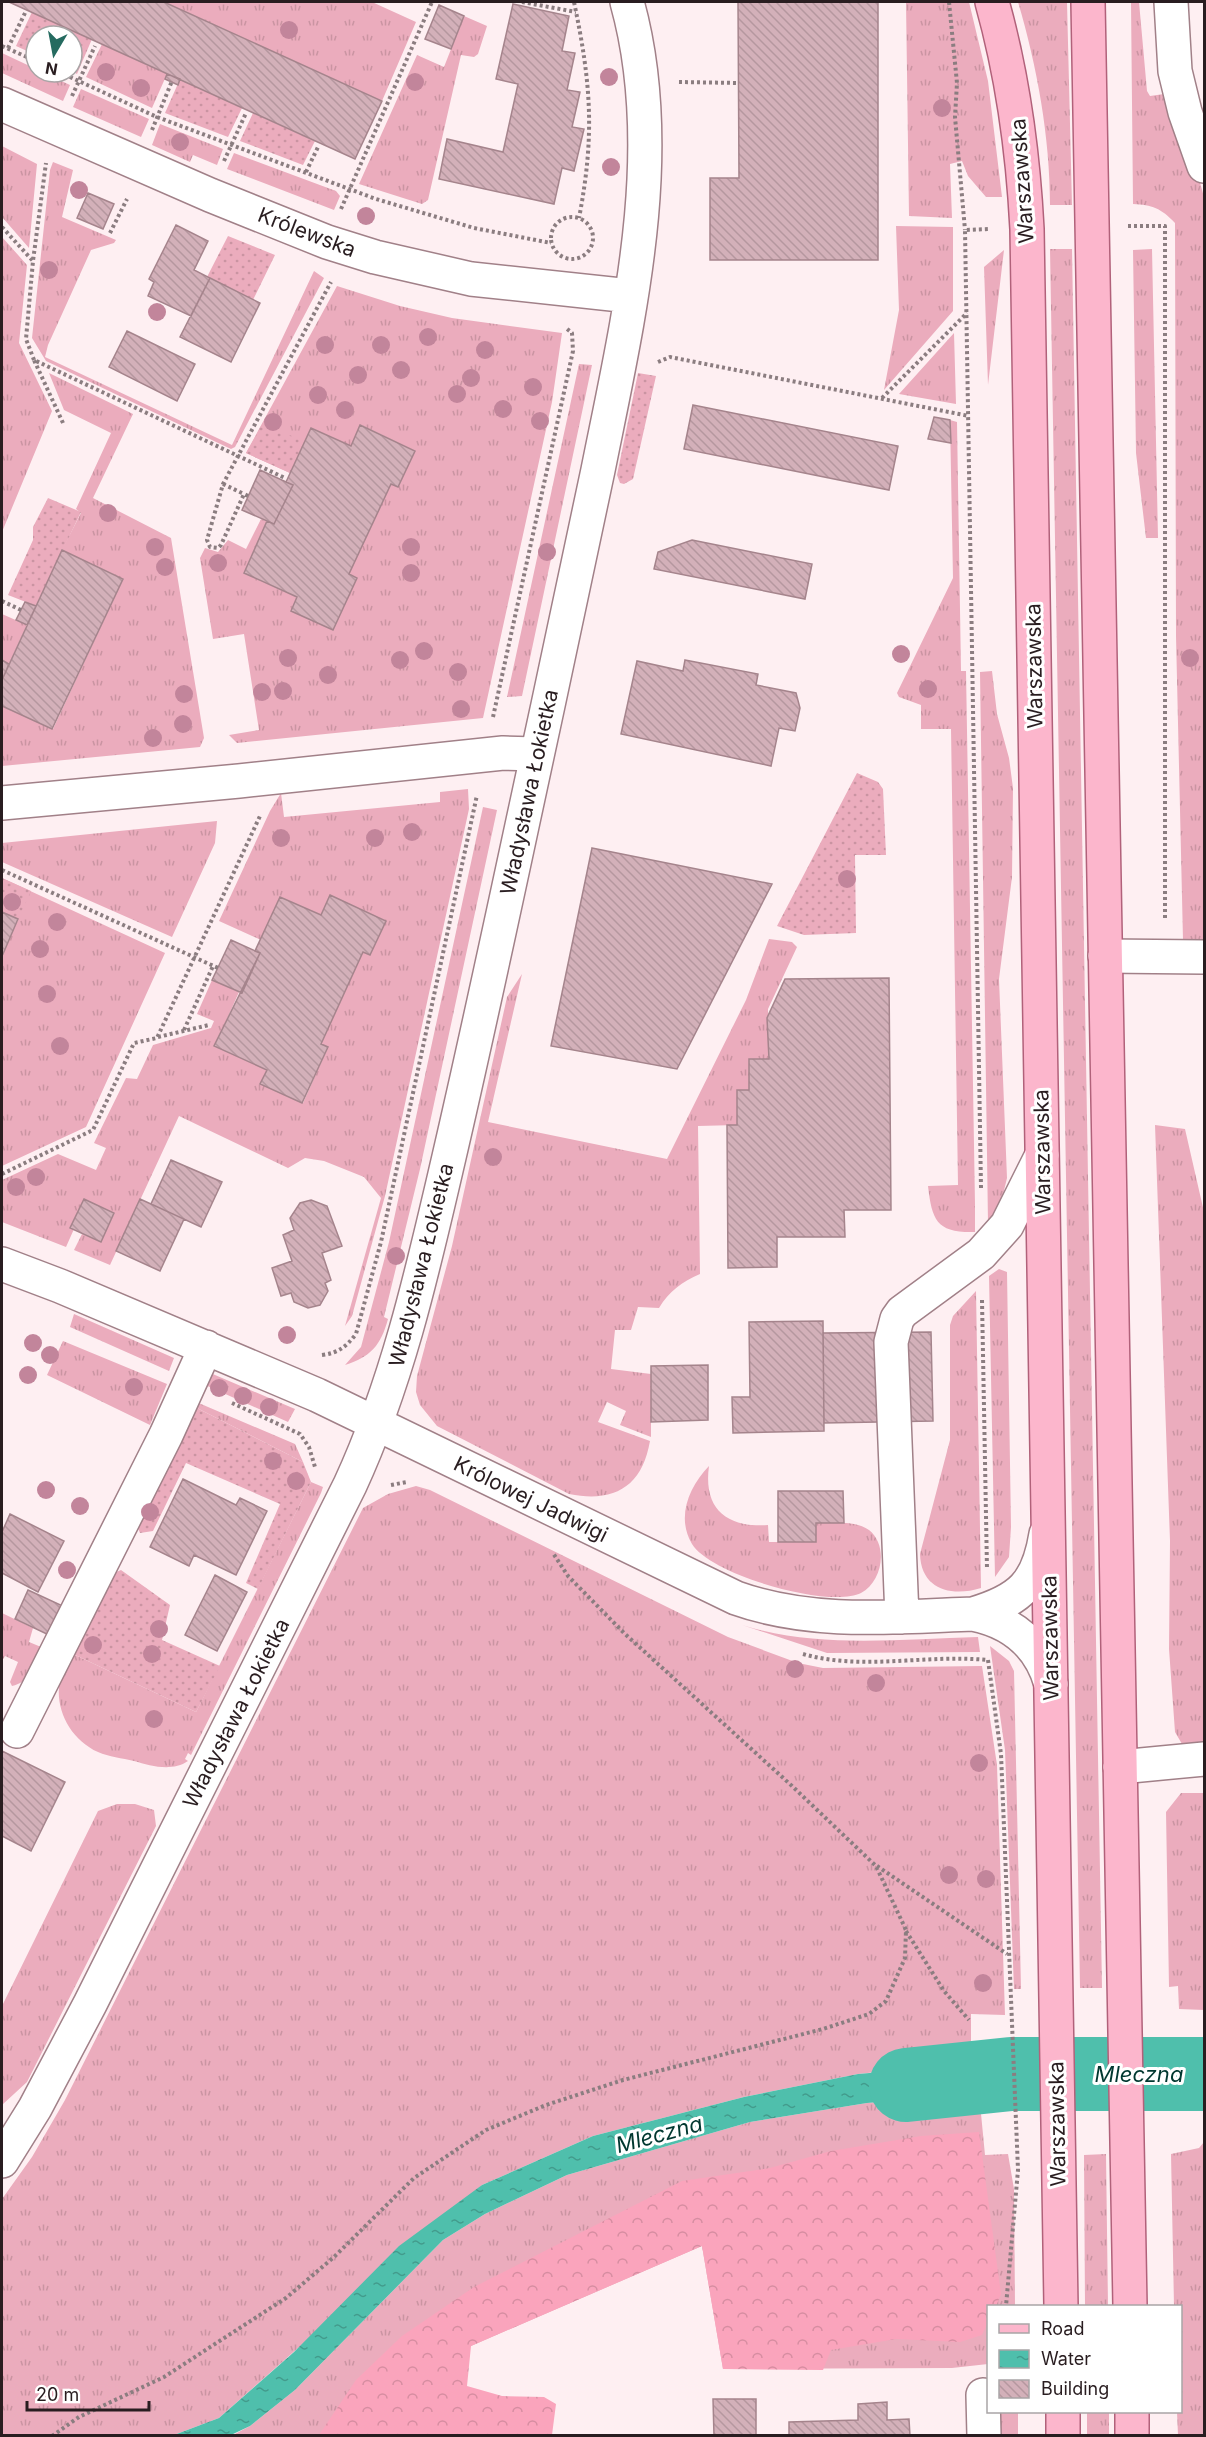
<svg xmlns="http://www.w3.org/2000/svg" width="1206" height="2437" font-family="Inter,sans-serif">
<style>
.grass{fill:url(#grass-tufts)}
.forest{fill:url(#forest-crowns)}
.garden{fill:url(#garden-dots)}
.water{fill:url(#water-ripples)}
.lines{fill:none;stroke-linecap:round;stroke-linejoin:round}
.river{stroke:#4fbfac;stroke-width:74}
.building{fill:url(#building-back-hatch);stroke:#a5848c;stroke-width:1.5}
.minor-casing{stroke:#a18088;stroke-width:36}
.major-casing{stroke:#b1617a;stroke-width:36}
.path{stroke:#8b7d80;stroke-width:4;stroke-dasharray:3 3;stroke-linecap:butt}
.minor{stroke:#fff;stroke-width:33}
.major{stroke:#fcb6cc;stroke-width:33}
.tree{fill:#c2859b}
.labels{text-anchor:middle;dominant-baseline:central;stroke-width:6;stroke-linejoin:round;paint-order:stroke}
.street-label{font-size:21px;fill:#291d20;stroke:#fff}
.water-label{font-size:22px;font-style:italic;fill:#013830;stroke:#fff}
</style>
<defs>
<pattern id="grass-tufts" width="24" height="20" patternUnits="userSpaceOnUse" patternTransform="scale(1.5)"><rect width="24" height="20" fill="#ebacbd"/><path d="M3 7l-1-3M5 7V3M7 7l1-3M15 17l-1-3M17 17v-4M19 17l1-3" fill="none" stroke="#ca94a2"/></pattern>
<pattern id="forest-crowns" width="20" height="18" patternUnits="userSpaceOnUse" patternTransform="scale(1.5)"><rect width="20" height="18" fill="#faa4bc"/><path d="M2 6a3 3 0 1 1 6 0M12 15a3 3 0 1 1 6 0" fill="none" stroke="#d68da1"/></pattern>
<pattern id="garden-dots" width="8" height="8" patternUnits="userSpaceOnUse" patternTransform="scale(1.5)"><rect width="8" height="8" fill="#ebacbd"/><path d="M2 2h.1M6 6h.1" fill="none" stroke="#ca94a2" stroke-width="1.8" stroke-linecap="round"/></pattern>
<pattern id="water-ripples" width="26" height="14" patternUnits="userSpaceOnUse" patternTransform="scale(1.5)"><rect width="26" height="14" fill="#4fbfac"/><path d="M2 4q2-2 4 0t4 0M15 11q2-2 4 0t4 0" fill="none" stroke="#429b8c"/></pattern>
<pattern id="building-back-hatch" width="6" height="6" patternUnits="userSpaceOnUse" patternTransform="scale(1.5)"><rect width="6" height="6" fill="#d3b0b9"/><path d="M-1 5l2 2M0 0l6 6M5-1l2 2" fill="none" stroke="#b5979f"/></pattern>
</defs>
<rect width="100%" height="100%" fill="#feeff2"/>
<path class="grass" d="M164,2H372L416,22L382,101Z
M906,2H969L988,81L1002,197H986L968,176L962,161L950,164L952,218L909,216Z
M1018,2H1067L1072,205H1050C1050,137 1037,66 1018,2Z
M1131,2H1139L1147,91L1150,96L1164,94L1196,168L1204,197V940L1202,941L1183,940L1176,636L1175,223C1161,208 1152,205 1133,204Z
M464,16L487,26L478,54L474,57L461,55L428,200L422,204L359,184L417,55L444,67Z
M102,44L167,74L152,108L86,77Z
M2,53L36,69V72H42L70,85L63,101L2,73Z
M81,89L149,119L141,137L73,107Z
M160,124L223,149L217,165L193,155L190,162L152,145Z
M2,146L37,164L29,248L2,217Z
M234,153L336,191L340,196L334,210L227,169Z
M53,162L73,170L62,217L116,240L114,243L91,250L48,345L45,357L232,445L314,271L324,278L235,447L231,449L214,441L46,361L32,338L50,170Z
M896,226L953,227V311L884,390L899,310Z
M2,237L27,265L19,343L52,411L2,532Z
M1050,249H1072L1102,1988H1080Z
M1152,249L1158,538H1146L1136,453L1133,250Z
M1004,250L988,385L984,267Z
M337,286L400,306L452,318L562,333L552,402L483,718L237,743L229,735L259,730L244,634L213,639L200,558L205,548L218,552L228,540L246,549L261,519L267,521L244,573L297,597L333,629L357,578L349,574L391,484L398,487L415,451L361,425L351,446L311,428L290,473L246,453Z
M954,333L956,404L899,394Z
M579,364L592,365L522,696L507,697Z
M49,373L133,414L93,498L171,538L204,738L200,747L2,766V706L53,729L123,579L62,550L81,513L76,509L111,433L64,410Z
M950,420L957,422L961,671H966L975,1204V1232C937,1233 932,1221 928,1186L958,1185L951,729H921V705L899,697L897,693L953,578Z
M2,614L27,625L9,664L2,660Z
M992,671L997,714L1009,758L1013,788L1012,877L999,979L1007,1178L1001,1203L988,1223L980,672Z
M468,789L469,809L385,1196L352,1316L345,1326L381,1198L364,1177L324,1161L305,1158L288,1168L179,1116L110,1265L74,1250L82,1234L101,1241L114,1214L84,1199L70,1228L74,1229L66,1247L2,1222V1180L58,1154L96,1170L106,1148L94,1143L126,1078L137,1079L153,1045L211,1028L214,1021L197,1014L212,980L239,992L215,1046L267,1070L261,1084L303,1103L328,1047L321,1044L363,952L370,955L330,895L321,915L280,897L261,940L219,921L270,811L281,793L284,817L440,802V792Z
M483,807L497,810L420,1169L384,1317L388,1319C381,1345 371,1357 345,1365L361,1347L389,1242Z
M217,821L215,843L172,937L2,862V843Z
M2,878L165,953L86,1127L2,1166V953L18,920L2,912Z
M769,939L792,942L797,947L768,1009L769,1059H749V1090L737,1091V1125L698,1126L700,1274C682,1282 669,1291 659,1308L638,1307L631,1330H615L611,1369L651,1374V1437L620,1425L626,1411L607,1402L598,1422L650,1441C642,1487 614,1503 569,1494L437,1426L420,1405L416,1392L417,1376L452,1246L507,997L522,974L488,1122L667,1159L746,1000Z
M1155,1125L1185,1129L1204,1212V1744L1197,1748L1182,1744L1175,1732L1169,1649L1170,1541Z
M999,1269L1007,1272L1011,1527L1009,1557L995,1577L989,1276Z
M976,1291L981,1588C952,1597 921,1590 920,1554L950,1440V1325L953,1316Z
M74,1314L174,1358L169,1371L70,1327Z
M63,1341L167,1384L150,1425L47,1375Z
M208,1372L295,1409L288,1422L203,1384Z
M194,1401L295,1444L303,1462L191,1405Z
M709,1466C703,1509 727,1528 768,1525L769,1542H815L816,1523C832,1523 855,1520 869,1530C889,1546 882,1582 861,1593C829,1609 711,1575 692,1544C676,1517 689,1487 709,1466Z
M311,1482L323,1487L321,1493L191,1755L188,1753L185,1759L188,1761C172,1772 151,1766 134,1761C122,1758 109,1757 98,1752C70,1739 54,1709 60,1679C62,1670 67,1661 71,1653L196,1712Z
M416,1486L430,1490L728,1637L798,1663L823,1668L982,1666L997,1765L1005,2015L971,2014V2062L858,2074L744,2097L593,2136L482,2185L219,2418L174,2435H2V2199L32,2157L65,2100L363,1508L388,1494Z
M2,1613L33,1628L29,1642L46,1649C37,1663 29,1683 12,1686L10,1682L18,1662L5,1656L2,1661Z
M742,1625C817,1649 900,1639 978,1637L980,1652L827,1653Z
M990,1646L1009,1661L1014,1671L1021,1989H1014L1005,1750Z
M1181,1793H1204V2010L1179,2009L1178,1986L1169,1987L1166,1812Z
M117,1804H135L154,1810L156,1826L27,2082L2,2105V2006L98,1811Z
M979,2093L985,2155L1008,2154L1014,2189L1015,2306H988V2364L952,2368L723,2369L702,2246L471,2346L349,2435L231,2436L250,2426L295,2390L443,2240L485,2214L567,2175L750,2122L867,2103Z
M1204,2142V2435H1178L1177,2412H1180V2306H1174L1171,2154L1199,2148Z
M1106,2154L1108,2306H1085L1084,2155Z
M1001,2412H1018V2435H1001Z
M1087,2412H1109V2435H1087Z"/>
<path class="forest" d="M979,2132L1001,2294L996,2306H988V2322L982,2335L960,2342L896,2339L831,2350L823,2370L723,2369L702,2246L471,2346L467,2386L502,2396L544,2397L556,2404L552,2435H319L356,2380L402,2336L474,2287L682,2181L770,2168L831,2151L921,2136Z"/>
<path class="garden" d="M32,12L92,39L77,74L72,71V36H36V55L16,46Z
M180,79L242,108L228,137L165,113Z
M253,113L315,141L303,165L240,141Z
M228,236L275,255L253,300L207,277Z
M638,373L656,376L633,479L624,484L620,483L617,475Z
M263,423L305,442L290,473L246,453Z
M48,498L81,512L36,606L8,595L33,540V527Z
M857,773L878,782L883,789L886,855H855L856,933L804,935L777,926Z
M2,878L31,891L18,919L2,912Z
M191,1405L303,1462L311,1482L258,1589L246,1583L280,1504L186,1463L153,1531L140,1533L135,1521Z
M121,1570L170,1605L162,1640L220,1666L196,1712L71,1653L109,1575Z"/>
<path class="water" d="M1204,2058V2087L1181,2088L1180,2059Z
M1006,2061L1007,2092L867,2103L750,2122L567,2175L485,2214L443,2240L295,2390L250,2426L231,2435H174L219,2418L294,2352L399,2246L482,2185L593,2136L744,2097L858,2074Z"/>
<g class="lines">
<path class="river" d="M906,2085L1011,2074H1204"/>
</g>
<path class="building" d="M9,2H164L382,101L355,159Z
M738,2H878V260H710V178H739Z
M513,4L569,16L562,51L575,53L567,90L580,92L572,127L584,129L574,171L562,168L554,204L439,179L447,139L503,152L518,84L496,79Z
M439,5L464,16L451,49L425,39Z
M167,74L180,79L178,85L165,79Z
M88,193L114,204L103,229L77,218Z
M176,225L208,241L194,270L210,278L191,316L148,296L154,282L149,279Z
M210,278L260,303L231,362L180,337Z
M127,331L195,364L177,401L109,367Z
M693,405L898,446L889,490L684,449Z
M934,417L950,420L951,443L928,439Z
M360,425L415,451L398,487L391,484L349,574L357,578L333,630L291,611L297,597L244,573L267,521L274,524L293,485L286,482L311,428L351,446Z
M260,470L293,485L274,524L242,510Z
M692,540L812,564L805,599L654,569L658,552Z
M62,550L123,579L52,729L2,706V680Z
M25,602L36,606L27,625L16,620Z
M2,660L9,664L2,680Z
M685,660L758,674L756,685L796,693L800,708L795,731L779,728L771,766L621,734L637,661L683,671Z
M592,848L772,884L677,1069L551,1046Z
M330,895L386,921L370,955L363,952L321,1044L328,1047L302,1103L260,1084L267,1070L214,1046L260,953L255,951L280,897L321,915Z
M2,912L18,919L3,954L2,953Z
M231,940L260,953L242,993L212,980Z
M889,978L891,1210H844L845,1237H777V1267L728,1268L727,1125H737V1090H749V1059H769L767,1018L785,979Z
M171,1160L222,1182L201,1227L151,1204Z
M84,1199L114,1213L101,1242L70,1228Z
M140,1199L184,1219L160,1271L116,1251Z
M311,1200L327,1206L342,1246L322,1253L331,1280L325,1283L328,1291L320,1305L308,1308L294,1302L291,1293L281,1296L272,1268L292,1261L283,1235L294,1230L290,1218L300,1203Z
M823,1321L824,1431L733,1433L732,1397H750L749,1322Z
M931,1332L933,1421L824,1423L823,1333Z
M708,1365V1420L651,1422V1366Z
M183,1479L236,1505L240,1498L267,1511L236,1575L194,1555L189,1566L150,1547Z
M778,1491H843L844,1523H816V1542H778Z
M10,1514L64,1541L38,1592L2,1573V1532Z
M215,1575L247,1592L217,1651L185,1635Z
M28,1590L65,1607L51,1636L15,1619Z
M2,1751L65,1782L31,1851L2,1836Z
M713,2399H756V2436H714Z
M887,2402V2420L909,2419L910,2436H789V2422L858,2420V2404Z"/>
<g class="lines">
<defs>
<path id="minor" d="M1171,2L1175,71L1185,112L1204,166
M2,104L210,195L327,242L375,257L471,279L630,296
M2,803L239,781L503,753L537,754
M1105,956L1204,957
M2,1264L60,1286L317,1395L736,1598C812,1625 893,1617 973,1614C1013,1622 1040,1645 1051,1684
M973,1614C1020,1600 1038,1584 1046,1534
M902,1617L891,1342L897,1319L902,1312L981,1254L1007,1225L1042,1155
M17,1731L166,1435L206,1347
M1120,1767L1204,1759
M2,2161L35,2108L90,2004L350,1485C398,1381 423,1269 449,1157C475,1045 499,933 523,821C548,704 574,587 598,470C628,320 669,152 627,2
M983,2395L984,2436"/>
<path id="major" d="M992,2C1013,77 1023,151 1027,229L1061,2306
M1088,2L1130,2306
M1063,2412V2436
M1132,2412V2436"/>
</defs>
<use href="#minor" class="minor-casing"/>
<use href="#major" class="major-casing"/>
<path class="path" d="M522,2L576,12
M574,2C591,83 595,135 579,218
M949,2L957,83L955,117L965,230
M2,46L36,61
M8,48L25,13
M59,72L157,117L376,199L474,228L551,243
M679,82L738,83
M72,96L95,46
M152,130L172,81
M224,161L246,113
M306,172L318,147
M341,209L432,2
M551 238a21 21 0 1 1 42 0a21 21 0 1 1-42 0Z
M1128,226H1165V920
M2,227L33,261
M110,233L127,199
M34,360L26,339L33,261L46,163
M658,362L670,357L969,416
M882,398L967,313
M63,423L34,360L285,478
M223,484L244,494
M248,496L244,494L221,545L218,548L210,547L207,540L223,484L331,282
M2,601L21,610
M493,717L573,351L572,333L566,328
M2,870L218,968
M184,1030L213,966
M158,1037L209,1025
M2,1174L93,1130L134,1043L157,1038L260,816
M981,1188L965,230L989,229
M982,1300L987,1569
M322,1355C338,1353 346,1347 356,1334L381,1242L477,795
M232,1403L300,1434L309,1447L315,1467
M391,1485L407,1482
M803,1654C862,1671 927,1654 987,1660
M988,1660L1001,1754L1018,2170L1006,2306
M877,1866L1007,1954
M906,1931L944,1991L969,2020
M52,2436L79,2417L164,2377L286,2298L334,2257L414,2178L486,2130L546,2105L623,2080L823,2029L869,2014L886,2001L905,1958L906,1930L876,1866L792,1786L624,1633L568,1576L553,1553"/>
<use href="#minor" class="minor"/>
<use href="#major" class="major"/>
</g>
<g class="tree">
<circle cx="289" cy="30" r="9"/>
<circle cx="106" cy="72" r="9"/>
<circle cx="609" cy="77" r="9"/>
<circle cx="415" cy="82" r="9"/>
<circle cx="141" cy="88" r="9"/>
<circle cx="942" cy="108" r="9"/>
<circle cx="180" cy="142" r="9"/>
<circle cx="611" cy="167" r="9"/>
<circle cx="79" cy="190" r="9"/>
<circle cx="366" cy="216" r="9"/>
<circle cx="49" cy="270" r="9"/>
<circle cx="157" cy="312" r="9"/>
<circle cx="428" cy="337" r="9"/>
<circle cx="325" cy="345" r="9"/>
<circle cx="381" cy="345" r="9"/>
<circle cx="485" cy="350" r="9"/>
<circle cx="401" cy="370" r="9"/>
<circle cx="358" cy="375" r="9"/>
<circle cx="471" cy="378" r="9"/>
<circle cx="533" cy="387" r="9"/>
<circle cx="457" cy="394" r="9"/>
<circle cx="318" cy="395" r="9"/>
<circle cx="503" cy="409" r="9"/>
<circle cx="345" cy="410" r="9"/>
<circle cx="540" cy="421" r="9"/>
<circle cx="273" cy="422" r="9"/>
<circle cx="108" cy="513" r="9"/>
<circle cx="155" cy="547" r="9"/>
<circle cx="411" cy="547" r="9"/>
<circle cx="547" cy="552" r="9"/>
<circle cx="218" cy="563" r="9"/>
<circle cx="165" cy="567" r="9"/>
<circle cx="411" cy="573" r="9"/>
<circle cx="424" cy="651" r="9"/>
<circle cx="901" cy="654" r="9"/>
<circle cx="288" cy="658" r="9"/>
<circle cx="1190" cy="658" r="9"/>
<circle cx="400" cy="660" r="9"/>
<circle cx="458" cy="672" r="9"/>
<circle cx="328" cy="675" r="9"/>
<circle cx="928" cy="689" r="9"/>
<circle cx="283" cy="691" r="9"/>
<circle cx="262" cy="692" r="9"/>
<circle cx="184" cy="694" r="9"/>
<circle cx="461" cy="709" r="9"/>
<circle cx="183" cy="724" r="9"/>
<circle cx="153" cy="738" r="9"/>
<circle cx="412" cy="832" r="9"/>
<circle cx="281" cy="838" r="9"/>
<circle cx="375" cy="838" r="9"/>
<circle cx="847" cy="879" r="9"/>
<circle cx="12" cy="902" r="9"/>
<circle cx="57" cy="922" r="9"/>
<circle cx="40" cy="949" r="9"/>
<circle cx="47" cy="994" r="9"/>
<circle cx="60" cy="1046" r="9"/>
<circle cx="493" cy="1157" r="9"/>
<circle cx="36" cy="1177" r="9"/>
<circle cx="16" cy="1187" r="9"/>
<circle cx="396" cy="1256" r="9"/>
<circle cx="287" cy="1335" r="9"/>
<circle cx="33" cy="1343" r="9"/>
<circle cx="50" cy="1355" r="9"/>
<circle cx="28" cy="1375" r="9"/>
<circle cx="134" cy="1387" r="9"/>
<circle cx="219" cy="1388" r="9"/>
<circle cx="243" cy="1396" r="9"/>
<circle cx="269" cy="1407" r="9"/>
<circle cx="273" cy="1461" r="9"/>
<circle cx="296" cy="1481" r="9"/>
<circle cx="46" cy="1490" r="9"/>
<circle cx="80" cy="1506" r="9"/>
<circle cx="150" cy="1512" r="9"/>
<circle cx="67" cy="1570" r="9"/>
<circle cx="159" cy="1629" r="9"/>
<circle cx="93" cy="1645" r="9"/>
<circle cx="152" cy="1654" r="9"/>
<circle cx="795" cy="1669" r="9"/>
<circle cx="876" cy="1683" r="9"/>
<circle cx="154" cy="1719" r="9"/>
<circle cx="979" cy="1763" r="9"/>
<circle cx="949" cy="1875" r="9"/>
<circle cx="986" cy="1879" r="9"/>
<circle cx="983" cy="1983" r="9"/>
</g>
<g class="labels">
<g class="street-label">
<text transform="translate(1022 181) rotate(-94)">Warszawska</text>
<text transform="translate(307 232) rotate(21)">Królewska</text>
<text transform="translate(1034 666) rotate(-91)">Warszawska</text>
<text transform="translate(529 792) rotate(-78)">Władysława Łokietka</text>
<text transform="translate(1042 1152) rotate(-91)">Warszawska</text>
<text transform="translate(421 1265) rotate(-76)">Władysława Łokietka</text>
<text transform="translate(531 1499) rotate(26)">Królowej Jadwigi</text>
<text transform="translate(1050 1638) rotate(-91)">Warszawska</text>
<text transform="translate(236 1713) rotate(-63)">Władysława Łokietka</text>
<text transform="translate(1057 2124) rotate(-91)">Warszawska</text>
</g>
<g class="water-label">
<text x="1139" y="2074">Mleczna</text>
<text transform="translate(659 2134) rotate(-15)">Mleczna</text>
</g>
</g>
<rect width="1206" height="2437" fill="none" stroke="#291d20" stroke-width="6"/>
<rect x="987" y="2305" width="195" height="108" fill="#ffffff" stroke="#a9a5a6" stroke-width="1.5"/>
<rect x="999" y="2324" width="30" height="9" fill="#fcb6cc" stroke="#a9a5a6" stroke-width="1.5"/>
<text x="1041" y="2335" font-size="18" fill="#291d20">Road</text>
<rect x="999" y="2350" width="30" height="18" fill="url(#water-ripples)" stroke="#a9a5a6" stroke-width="1.5"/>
<text x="1041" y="2365" font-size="18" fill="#291d20">Water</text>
<rect x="999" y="2380" width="30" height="18" fill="url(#building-back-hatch)" stroke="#a9a5a6" stroke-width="1.5"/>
<text x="1041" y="2395" font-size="18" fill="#291d20">Building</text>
<g transform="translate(54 54) rotate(190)"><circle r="28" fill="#ffffff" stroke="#a9a5a6" stroke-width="1.5"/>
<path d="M0-4.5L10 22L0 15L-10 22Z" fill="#256b60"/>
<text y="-9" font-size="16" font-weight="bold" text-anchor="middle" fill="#291d20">N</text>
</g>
<path d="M27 2401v9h122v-9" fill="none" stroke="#291d20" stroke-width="3"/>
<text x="36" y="2401" font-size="18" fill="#291d20" stroke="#ffffff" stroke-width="4.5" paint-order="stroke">20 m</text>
</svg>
